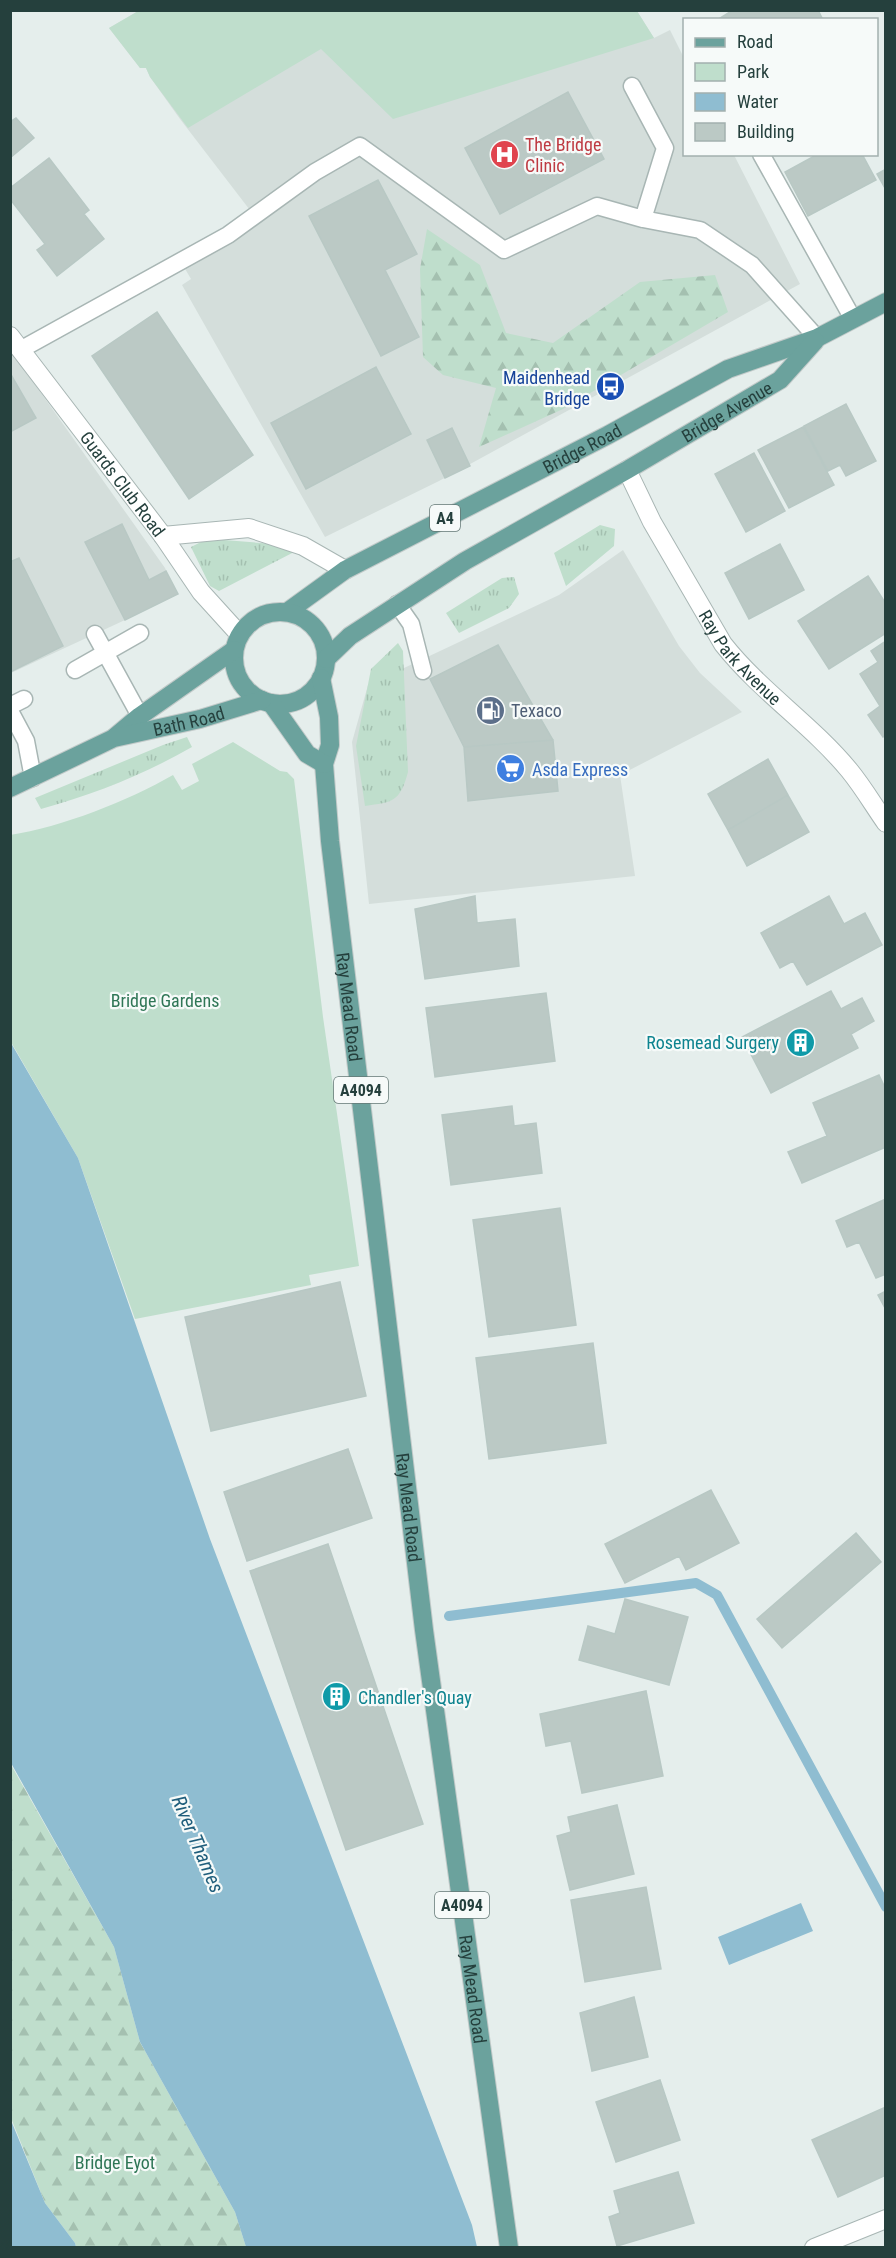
<svg xmlns="http://www.w3.org/2000/svg" width="896" height="2258" font-family="'Roboto Condensed',sans-serif">
<style>
.built{fill:#d4dedb}
.grass{fill:url(#grass-tufts)}
.forest{fill:url(#forest-firs)}
.green{fill:#bfdecc}
.water{fill:#8fbdd1}
.lines{fill:none;stroke-linecap:round;stroke-linejoin:round}
.stream{stroke:#8fbdd1;stroke-width:10}
.building{fill:#bbc9c5;stroke:#b8c8c4;stroke-width:1.5}
.service-casing{stroke:#a8b6b4;stroke-width:19}
.minor-casing{stroke:#a8b6b4;stroke-width:20}
.primary-casing{stroke:#c2cac9;stroke-width:20}
.service{stroke:#fff;stroke-width:16}
.minor{stroke:#fff;stroke-width:18}
.primary{stroke:#6ba29d;stroke-width:18}
.labels{text-anchor:middle;dominant-baseline:central;stroke-width:4.5;stroke-linejoin:round;paint-order:stroke}
.shield{fill:#f6faf9;stroke:#647875;stroke-width:1.5}
.shield-label{font-size:16px;font-weight:bold;fill:#25403d}
.health-label{font-size:18px;fill:#be3a42;stroke:#f6faf9;text-anchor:start}
.transit-label{font-size:18px;fill:#164399;stroke:#f6faf9;text-anchor:end}
.street-label{font-size:18px;fill:#25403d;stroke:#f6faf9}
.service-label{font-size:18px;fill:#4e5e75;stroke:#f6faf9;text-anchor:start}
.shop-label{font-size:18px;fill:#366cbe;stroke:#f6faf9;text-anchor:start}
.park-label{font-size:18px;fill:#2f7656;stroke:#f6faf9}
.culture-label{font-size:18px;fill:#0d838f;stroke:#f6faf9;text-anchor:end}
.water-label{font-size:20px;font-style:italic;fill:#1f5e7c;stroke:#f6faf9}
</style>
<defs>
<pattern id="grass-tufts" width="24" height="20" patternUnits="userSpaceOnUse" patternTransform="scale(1.5)"><rect width="24" height="20" fill="#bfdecc"/><path d="M3 7l-1-3M5 7V3M7 7l1-3M15 17l-1-3M17 17v-4M19 17l1-3" fill="none" stroke="#a4c0b0"/></pattern>
<pattern id="forest-firs" width="22" height="20" patternUnits="userSpaceOnUse" patternTransform="scale(1.5)"><rect width="22" height="20" fill="#bfdecc"/><path d="M5 1l3.5 6h-7zM16 11l3.5 6h-7z" fill="#a4c0b0"/></pattern>
</defs>
<rect width="100%" height="100%" fill="#e5eeec"/>
<path class="built" d="M140,10L637,11L654,38L670,30L684,58V154L734,155L800,284L439,481L325,537L182,285L191,279L184,267L256,218L180,119L150,77L146,68H140L109,28Z
M12,352L165,568L176,592L125,620L11,673L10,353Z
M623,550L679,646L700,673L742,712L620,775L635,876L369,904L352,742L368,685L559,595Z"/>
<path class="grass" d="M600,525L615,529L614,546L566,586L554,553Z
M224,540L273,544L296,551L219,591L210,586L191,547L203,541Z
M514,577L519,594L509,608L459,633L446,613L502,578Z
M398,643L403,651L408,772C400,802 393,802 365,806L356,746L371,669Z
M187,737L192,747C143,775 95,794 41,809L35,798L163,745Z"/>
<path class="forest" d="M427,229L480,265L506,333L553,343L640,282L715,275L728,312L563,409L479,447L496,388L443,375L423,357L420,269Z
M10,1763L114,1947L140,2042L235,2212L246,2247H76L75,2243L45,2203L11,2118Z"/>
<path class="green" d="M140,10L637,11L654,38L393,119L321,49L188,128L150,77L146,68H140L109,28Z
M233,742L280,771L287,772L294,779L323,1017L359,1266L309,1275L311,1285L135,1319L78,1158L11,1042L10,835C62,827 128,801 173,775L182,790L199,781L192,764Z"/>
<path class="water" d="M11,1043L78,1158L210,1539L472,2225L477,2247H246L235,2212L140,2042L114,1947L11,1763Z
M801,1903L813,1931L729,1965L718,1937Z
M10,2118L45,2203L75,2243L76,2247H11Z"/>
<g class="lines">
<path class="stream" d="M449,1616L696,1583L717,1595L886,1907"/>
</g>
<path class="building" d="M733,10H818L823,20H717Z
M568,92L604,159L500,214L465,148Z
M16,118L34,138L10,158V122Z
M818,154H862L876,180L808,216L785,172Z
M49,158L89,210L84,214L104,239L57,276L37,250L45,244L10,199V188Z
M886,169V190L877,174Z
M378,180L417,254L385,270L419,337L381,356L309,216Z
M157,312L253,455L189,499L92,356Z
M376,367L411,434L306,489L271,423Z
M10,373L36,418L10,432Z
M846,404L876,461L846,476L840,465L828,471L804,426Z
M803,427L834,485L789,508L758,450Z
M452,428L470,466L445,478L427,440Z
M754,453L785,511L746,532L715,474Z
M122,524L149,580L166,571L178,594L125,620L85,542Z
M780,544L804,590L749,619L725,573Z
M19,558L63,646L10,672V562Z
M868,576L886,604V633L829,669L798,621Z
M886,641V735L883,737L868,715L880,706L860,674L878,662L871,651Z
M498,645L553,740L464,747L430,679Z
M553,740L558,791L468,801L464,747Z
M768,759L788,795L728,830L708,794Z
M788,795L809,832L747,866L728,830Z
M475,896L477,923L515,919L519,966L425,979L415,909Z
M829,896L844,924L865,913L882,945L807,985L793,961L780,968L761,933Z
M831,991L841,1009L862,998L874,1021L851,1034L858,1048L771,1093L742,1037Z
M546,993L555,1061L435,1077L426,1008Z
M879,1075L886,1090V1147L802,1183L788,1152L827,1136L813,1103Z
M512,1106L514,1126L536,1123L542,1173L451,1185L442,1115Z
M886,1199V1274L876,1278L859,1242L847,1247L836,1221Z
M560,1208L576,1325L489,1337L473,1220Z
M340,1282L366,1396L211,1431L185,1317Z
M886,1291V1310L878,1295Z
M593,1343L606,1443L489,1459L476,1358Z
M348,1449L372,1518L247,1561L224,1492Z
M711,1490L739,1543L686,1570L679,1556L625,1583L605,1544Z
M856,1533L881,1562L782,1648L757,1619Z
M328,1544L423,1824L346,1850L250,1571Z
M625,1599L688,1617L669,1685L579,1660L588,1626L615,1634Z
M646,1691L663,1776L582,1793L571,1741L546,1746L540,1714Z
M617,1805L634,1874L570,1890L557,1836L571,1832L568,1817Z
M646,1887L661,1969L585,1982L571,1900Z
M634,1997L648,2057L592,2071L580,2013Z
M660,2080L680,2140L616,2162L596,2102Z
M886,2107V2175L838,2197L812,2140Z
M678,2172L694,2223L617,2246L609,2217L620,2213L614,2191Z"/>
<g class="lines">
<defs>
<path id="service" d="M632,86L665,148L643,219
M761,154L853,319
M20,350L228,235L315,172L360,146L504,250L597,206L643,219L700,230L752,265L817,338
M397,604L411,624L423,671
M95,634L140,716
M75,670L140,633
M10,706L24,699
M10,711L26,741L33,778"/>
<g id="minor">
<path id="s1" d="M10,336L163,536L201,592L240,635"/>
<path id="s2" d="M627,470L652,522L723,644C760,691 811,724 849,770C863,787 874,806 886,823"/>
<path d="M163,536L249,528L303,546L345,570"/>
<path d="M814,2248L886,2219"/>
</g>
<g id="primary">
<path id="s3" d="M287,612L345,570L608,435L728,369L817,338L886,302"/>
<circle cx="280" cy="658" r="46"/>
<path id="s4" d="M326,659L350,636L465,561L627,470L780,380L815,341"/>
<path id="s5" d="M321,678L329,717L330,745L324,764L330,841L424,1630L509,2248"/>
<path d="M271,703L307,754L324,764"/>
<path d="M115,737L140,716L234,650"/>
<path id="s6" d="M10,788L114,738L200,719L262,700"/>
</g>
</defs>
<use href="#service" class="service-casing"/>
<use href="#minor" class="minor-casing"/>
<use href="#primary" class="primary-casing"/>
<use href="#service" class="service"/>
<use href="#minor" class="minor"/>
<use href="#primary" class="primary"/>
</g>
<defs>
<symbol id="hospital-disc" viewBox="-11 -11 22 22"><circle r="9.5" fill="#e0444e" stroke="#f6faf9"/><path d="M-5-5h3v3.5h4V-5h3V5h-3V1.5h-4V5h-3Z" fill="#fff"/></symbol>
<symbol id="bus-disc" viewBox="-11 -11 22 22"><circle r="9.5" fill="#1a4fb4" stroke="#f6faf9"/><path d="M-5-6H5V4H4V6H2V4H-2V6H-4V4H-5ZM-3.5-4V0h7V-4ZM-3.5 1.2v1.5H-2V1.2ZM2 1.2v1.5H3.5V1.2Z" fill="#fff"/></symbol>
<symbol id="fuel-disc" viewBox="-11 -11 22 22"><circle r="9.5" fill="#5c6f8a" stroke="#f6faf9"/><path d="M-5.5-6h7V0h2V4h1.3V-2.5L3-4.5l.8-.8L6-3V5H2.5V1h-1V6h-7ZM-4.2-4.7v3.2H.2V-4.7Z" fill="#fff"/></symbol>
<symbol id="supermarket-disc" viewBox="-11 -11 22 22"><circle r="9.5" fill="#3f7fe0" stroke="#f6faf9"/><path d="M-6-5.5h2.5l.6 2H6L4.5 2H-2.5L-4.4-4H-6ZM-1.5 3.2a1.3 1.3 0 1 0 .1 0ZM3 3.2a1.3 1.3 0 1 0 .1 0Z" fill="#fff"/></symbol>
<symbol id="building-disc" viewBox="-11 -11 22 22"><circle r="9.5" fill="#0f9aa8" stroke="#f6faf9"/><path d="M-4-6H4V6H1V3H-1V6H-4ZM-2.5-4.3h1.7v1.8h-1.7ZM.8-4.3h1.7v1.8H.8ZM-2.5-1h1.7V.8h-1.7ZM.8-1h1.7V.8H.8Z" fill="#fff"/></symbol>
</defs>
<g fill-rule="evenodd">
<use href="#hospital-disc" x="488" y="138" width="33" height="33"/>
<use href="#bus-disc" x="594" y="370" width="33" height="33"/>
<use href="#fuel-disc" x="474" y="694" width="33" height="33"/>
<use href="#supermarket-disc" x="494" y="752" width="33" height="33"/>
<use href="#building-disc" x="784" y="1026" width="33" height="33"/>
<use href="#building-disc" x="320" y="1680" width="33" height="33"/>
</g>
<g class="labels">
<g class="shield">
<rect x="430" y="505" width="30" height="26" rx="4.5"/>
<rect x="334" y="1077" width="54" height="26" rx="4.5"/>
<rect x="435" y="1892" width="54" height="26" rx="4.5"/>
</g>
<g class="shield-label">
<text x="445" y="518">A4</text>
<text x="361" y="1090">A4094</text>
<text x="462" y="1905">A4094</text>
</g>
<g class="health-label">
<text x="525" y="144">The Bridge<tspan x="525" dy="21">Clinic</tspan></text>
</g>
<g class="transit-label">
<text x="590" y="377">Maidenhead<tspan x="590" dy="21">Bridge</tspan></text>
</g>
<g class="street-label">
<text stroke="none"><textPath href="#s4" startOffset="472">Bridge Avenue</textPath></text>
<text stroke="none"><textPath href="#s3" startOffset="338">Bridge Road</textPath></text>
<text stroke="none"><textPath href="#s1" startOffset="186">Guards Club Road</textPath></text>
<text stroke="none"><textPath href="#s2" startOffset="220">Ray Park Avenue</textPath></text>
<text stroke="none"><textPath href="#s6" startOffset="192">Bath Road</textPath></text>
<text stroke="none"><textPath href="#s5" startOffset="332">Ray Mead Road</textPath></text>
<text stroke="none"><textPath href="#s5" startOffset="836">Ray Mead Road</textPath></text>
<text stroke="none"><textPath href="#s5" startOffset="1322">Ray Mead Road</textPath></text>
</g>
<g class="service-label">
<text x="511" y="710">Texaco</text>
</g>
<g class="shop-label">
<text x="532" y="769">Asda Express</text>
</g>
<g class="park-label">
<text x="165" y="1000">Bridge Gardens</text>
<text x="115" y="2162">Bridge Eyot</text>
</g>
<g class="culture-label">
<text x="779" y="1042">Rosemead Surgery</text>
<text x="358" y="1697" text-anchor="start">Chandler's Quay</text>
</g>
<g class="water-label">
<text transform="translate(198 1844) rotate(67)">River Thames</text>
</g>
</g>
<rect width="896" height="2258" fill="none" stroke="#25403d" stroke-width="24"/>
<rect x="683" y="18" width="195" height="138" fill="#f6faf9" stroke="#a2b0ae" stroke-width="1.5"/>
<rect x="695" y="38" width="30" height="9" fill="#6ba29d" stroke="#a2b0ae" stroke-width="1.5"/>
<text x="737" y="48" font-size="18" fill="#25403d">Road</text>
<rect x="695" y="63" width="30" height="18" fill="#bfdecc" stroke="#a2b0ae" stroke-width="1.5"/>
<text x="737" y="78" font-size="18" fill="#25403d">Park</text>
<rect x="695" y="93" width="30" height="18" fill="#8fbdd1" stroke="#a2b0ae" stroke-width="1.5"/>
<text x="737" y="108" font-size="18" fill="#25403d">Water</text>
<rect x="695" y="123" width="30" height="18" fill="#bbc9c5" stroke="#a2b0ae" stroke-width="1.5"/>
<text x="737" y="138" font-size="18" fill="#25403d">Building</text>
</svg>
